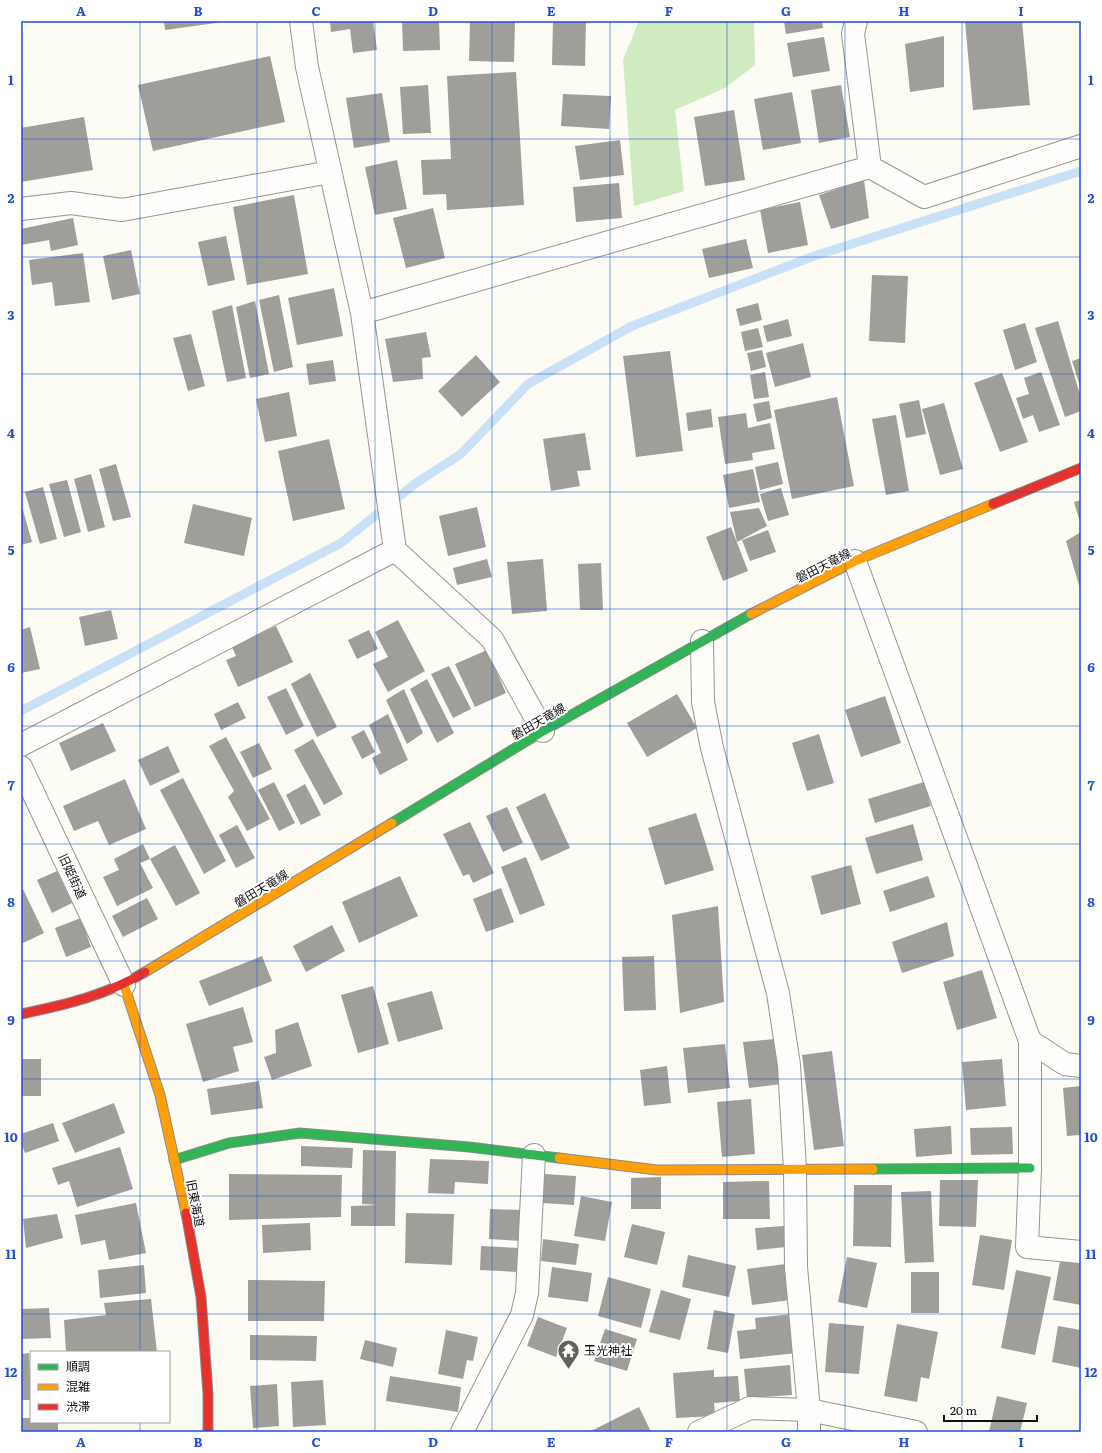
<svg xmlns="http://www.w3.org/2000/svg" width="1102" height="1453" font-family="Literata,'Noto Sans JP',serif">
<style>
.forest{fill:#d0eac1}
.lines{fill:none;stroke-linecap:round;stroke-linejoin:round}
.stream{stroke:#c9e0f7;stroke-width:9}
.building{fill:#a09e99}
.street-casing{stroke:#969592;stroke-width:24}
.fast-casing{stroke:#8c8c89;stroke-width:11}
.slow-casing{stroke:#8c8c89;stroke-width:11}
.jam-casing{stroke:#8c8c89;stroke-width:11}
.street{stroke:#fffefd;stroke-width:22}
.fast{stroke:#30b455;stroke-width:9}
.slow{stroke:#ff9f0a;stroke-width:9}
.jam{stroke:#e5322d;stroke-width:9}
.grid{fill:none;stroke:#1d4ed8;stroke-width:1;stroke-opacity:0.55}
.labels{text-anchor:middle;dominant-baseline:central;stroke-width:4;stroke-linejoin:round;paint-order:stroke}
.street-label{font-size:12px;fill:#0f0f0f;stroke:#fff}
.poi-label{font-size:12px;fill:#0f0f0f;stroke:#fff;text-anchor:start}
.neatline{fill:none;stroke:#1d4ed8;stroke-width:1.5}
.grid-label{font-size:13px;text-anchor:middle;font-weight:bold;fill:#1d4ed8}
</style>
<rect width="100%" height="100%" fill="#fcfbf4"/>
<path class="forest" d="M639,21H754L755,65L725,88L675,110L684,191L634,206L623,60Z"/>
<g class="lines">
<path class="stream" d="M21,711L341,543L416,483L461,454L528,384L632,326L814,256L1081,171"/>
</g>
<path class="building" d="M164,21H222L223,22L165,30Z
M330,21H373L377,50L353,53L350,29L331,32Z
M402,21H439L440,50L403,51Z
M470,21H515L514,62L469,61Z
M553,21H586L585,66L552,65Z
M784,21H822L823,28L786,34Z
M965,21H1022L1030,105L973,110Z
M944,36V87L910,92L905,44Z
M824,37L830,71L793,77L787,43Z
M270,56L285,122L153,151L138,85Z
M516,72L524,205L447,210L446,194L423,195L421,160L451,159L447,76Z
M428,85L431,133L403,134L400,87Z
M841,85L850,137L819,143L811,90Z
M792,92L801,143L763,150L754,99Z
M382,93L390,142L354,148L346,98Z
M563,94L611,96L609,129L561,126Z
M734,110L745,180L705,186L694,117Z
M84,117L93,170L21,182V128Z
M620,140L624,175L580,180L575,146Z
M397,160L407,209L375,215L365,167Z
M864,180L869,218L831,229L819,195Z
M619,183L622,218L576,222L573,187Z
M294,195L308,274L247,285L233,207Z
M800,202L808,245L768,253L760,210Z
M433,208L445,258L406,268L393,218Z
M73,218L78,245L51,251L49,240L21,245V229Z
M226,236L235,280L208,286L198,242Z
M746,239L753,268L709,278L702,249Z
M131,250L140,294L112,300L103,256Z
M83,253L90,302L55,306L52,282L32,285L29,260Z
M872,275L908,276L905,343L869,341Z
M334,288L343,336L297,345L288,298Z
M279,295L293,367L274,372L259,300Z
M255,301L269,374L250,378L236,307Z
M758,303L762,320L740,326L736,309Z
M232,305L246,378L227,382L212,311Z
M788,319L792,336L767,342L763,326Z
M1058,321L1081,398V411L1065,417L1035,328Z
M1025,323L1037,362L1015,370L1003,330Z
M758,328L763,347L745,351L741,332Z
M426,332L431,357L422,358L423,379L393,382L385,339Z
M191,334L205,386L188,391L173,338Z
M803,343L811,377L775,387L766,353Z
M762,350L766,367L751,371L747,353Z
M670,351L683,451L636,457L623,356Z
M476,355L500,382L462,417L438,391Z
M1081,358V389L1072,361Z
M333,360L336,381L309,385L306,364Z
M765,372L769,397L754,399L750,375Z
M1041,372L1060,425L1039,432L1033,415L1023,419L1016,398L1029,394L1024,378Z
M1002,373L1028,442L1000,452L974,383Z
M289,392L297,436L265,442L256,399Z
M837,397L854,486L792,499L774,410Z
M919,400L926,434L906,438L899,404Z
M769,401L772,418L757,422L753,404Z
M944,403L963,469L940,475L922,409Z
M711,409L713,427L688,431L686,413Z
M746,413L748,428L770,423L775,449L752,453L753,460L725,464L718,417Z
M896,415L909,491L886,495L872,419Z
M585,433L591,470L577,471L580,486L551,491L543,439Z
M329,439L345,509L293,521L278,451Z
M778,462L783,484L760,490L755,467Z
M116,464L131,517L113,521L99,469Z
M753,469L760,502L729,508L723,475Z
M91,474L105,527L88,532L74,479Z
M67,480L81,532L64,537L49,484Z
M43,487L57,539L40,544L25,492Z
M781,488L789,515L768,521L760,494Z
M1081,500V526L1074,502Z
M21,503L32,542L21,545Z
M193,504L252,518L244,556L184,543Z
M477,507L486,547L448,556L439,516Z
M759,508L767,526L737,542L730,512Z
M731,527L748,571L723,581L706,537Z
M768,530L776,552L750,561L742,540Z
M1081,532V592L1066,541Z
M487,559L492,577L457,585L453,568Z
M543,559L547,611L512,614L507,562Z
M601,563L603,610H580L578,564Z
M111,610L118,639L85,646L79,617Z
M398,620L425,671L388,692L373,664L388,657L375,632Z
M276,626L293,662L238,687L226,660L236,656L232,647Z
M30,627L40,669L21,673V630Z
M369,630L378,649L357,659L348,640Z
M487,650L506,693L475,707L455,664Z
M449,666L471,709L453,718L431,674Z
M310,673L337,727L317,737L291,684Z
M427,679L454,733L437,743L410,689Z
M286,688L304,726L286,735L267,697Z
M404,689L423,733L407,744L386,700Z
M677,694L697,728L647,757L627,723Z
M885,696L901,743L861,757L845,710Z
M238,702L246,718L221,730L214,714Z
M388,714L408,760L380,775L372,758L381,753L369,725Z
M103,723L116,751L71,771L59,743Z
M364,730L375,752L362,759L351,737Z
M819,734L834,783L807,791L792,743Z
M226,737L270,819L247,831L228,797L234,791L209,746Z
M313,739L343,794L324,805L294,750Z
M259,743L272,769L253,778L240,752Z
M168,746L180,772L150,786L138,760Z
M183,778L226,861L204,874L160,790Z
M125,779L146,829L109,845L98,821L74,831L63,806Z
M274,782L295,823L279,831L258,790Z
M924,782L931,806L875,823L868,799Z
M305,784L321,815L301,825L286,795Z
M545,793L570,848L541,861L516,807Z
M507,807L523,843L503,852L486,816Z
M696,813L714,870L665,885L648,828Z
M470,822L494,873L473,883L469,874L463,876L443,834Z
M913,824L923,860L876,874L865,838Z
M237,825L255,858L236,868L219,835Z
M143,844L150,859L140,863L153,888L117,906L103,877L119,870L114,859Z
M175,845L200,893L176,906L150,859Z
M526,857L545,905L520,915L501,867Z
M851,865L861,904L821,915L811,876Z
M57,871L72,903L52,913L37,880Z
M400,876L418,916L359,943L342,902Z
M928,876L935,897L890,912L883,891Z
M501,888L514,922L486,932L473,899Z
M23,889L44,933L21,944V890Z
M147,898L158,919L123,937L112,916Z
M718,906L724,1002L680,1013L672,915Z
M81,918L91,947L66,957L55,928Z
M947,922L954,956L902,973L892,942Z
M332,925L345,951L306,972L293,946Z
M262,956L272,981L209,1006L199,981Z
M654,956L656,1010L624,1011L622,957Z
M982,970L997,1018L957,1030L943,982Z
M373,986L389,1044L358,1053L341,995Z
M432,991L443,1029L398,1042L387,1003Z
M243,1007L253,1042L233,1047L239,1071L203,1082L186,1024Z
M298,1022L312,1066L272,1080L264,1057L276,1053L275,1030Z
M775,1039L781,1084L749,1088L743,1042Z
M725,1044L730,1088L688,1093L683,1048Z
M832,1051L844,1146L814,1150L802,1055Z
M21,1059H41V1096H21Z
M1002,1059L1006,1106L966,1110L962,1062Z
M667,1066L671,1103L644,1106L640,1070Z
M259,1081L263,1108L211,1115L207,1089Z
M1081,1086V1135L1067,1136L1063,1088Z
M751,1099L755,1154L722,1157L717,1102Z
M114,1103L125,1133L75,1153L62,1123Z
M53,1123L59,1141L25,1153L21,1142V1134Z
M951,1126L952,1154L916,1157L914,1129Z
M1012,1127L1013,1154L971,1155L970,1128Z
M301,1146L353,1148L352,1168L301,1166Z
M120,1147L133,1189L77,1207L69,1181L58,1185L52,1168Z
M363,1150L396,1151L395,1226H351V1206L379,1205L362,1204Z
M430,1159L489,1161L488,1184L455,1182L454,1194L428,1193Z
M229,1174L342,1175L341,1217L229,1220Z
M544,1174L576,1176L574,1205L542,1203Z
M661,1177V1209H631V1178Z
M940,1180H978L976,1227L939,1226Z
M769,1181L770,1219H723V1182Z
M854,1185H892L891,1247L853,1246Z
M931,1191L934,1262L905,1263L901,1192Z
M581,1196L612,1202L605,1241L574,1236Z
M136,1203L146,1253L109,1260L105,1240L81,1245L75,1215Z
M490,1209L522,1210L521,1241L489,1239Z
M406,1213L454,1214L452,1265L405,1263Z
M57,1214L63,1238L26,1248L23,1219Z
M310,1223L311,1250L263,1253L262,1225Z
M632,1224L665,1232L657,1265L624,1257Z
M784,1226L786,1247L757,1250L755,1228Z
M980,1235L1012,1240L1004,1290L972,1285Z
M543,1239L579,1244L576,1265L541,1261Z
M481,1246L519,1248L517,1272L480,1270Z
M688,1255L736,1266L729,1297L682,1287Z
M847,1257L877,1263L867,1308L838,1302Z
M1060,1261L1081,1264V1305L1053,1300Z
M786,1264L790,1300L752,1305L747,1269Z
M144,1265L146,1293L100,1298L98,1270Z
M552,1267L592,1273L588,1302L548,1297Z
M1016,1270L1051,1277L1035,1355L1001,1348Z
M911,1272H939V1313H911Z
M608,1277L651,1289L641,1328L598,1316Z
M248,1280L325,1281L324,1321H248Z
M661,1290L691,1299L680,1340L649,1332Z
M151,1299L157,1352H66L64,1320L106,1315L104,1303Z
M49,1308L51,1338L21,1339V1309Z
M714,1310L735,1314L728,1353L707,1349Z
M793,1314L797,1353L740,1359L737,1331L756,1329L755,1318Z
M538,1317L567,1328L556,1357L527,1346Z
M829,1323L864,1326L859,1374L825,1372Z
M897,1324L938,1332L929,1379L921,1377L917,1402L884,1396Z
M1058,1326L1081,1330V1368L1052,1362Z
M605,1329L637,1339L627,1371L594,1361Z
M446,1330L478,1337L473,1361L467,1360L463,1379L438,1374Z
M250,1335L317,1336L316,1361L250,1360Z
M365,1340L397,1348L393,1367L360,1359Z
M29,1353L31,1400H21V1354Z
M790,1365L792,1395L747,1398L744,1369Z
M714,1370V1377L738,1376L740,1401L714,1403L715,1416L676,1418L673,1373Z
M390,1376L461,1387L458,1412L386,1401Z
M323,1380L326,1425L293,1427L291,1382Z
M277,1384L279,1426L253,1428L250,1386Z
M997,1396L1027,1403L1020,1432H989Z
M639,1407L651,1432H589Z
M21,1418H31V1422H58V1432H21Z"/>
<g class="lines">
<defs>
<path id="street" d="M301,21L307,67L362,313L395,550L492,639L543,731
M856,21L853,34L870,167
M21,209L71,203L122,210L330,172
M362,313L870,167L924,197L1081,146
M855,561L1030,1041V1168L1027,1247L1081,1252
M702,641L703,702L712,748L778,993L789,1065L795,1170L796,1267L809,1410V1432
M21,745L395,550
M21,767L124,985
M1030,1041L1065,1064L1081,1066
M462,1432L522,1315L527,1293L534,1155
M699,1432L750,1408L809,1410L916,1432"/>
<path id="fast" d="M392,823L543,731L751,614
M174,1160L229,1143L300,1133L469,1147L559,1158
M873,1169L1030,1168"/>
<path id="slow" d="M751,614L855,561L993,504
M145,972L392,823
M124,985L160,1095L186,1213
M559,1158L657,1170L873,1169"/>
<path id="jam" d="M993,504L1081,468
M21,1014C65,1005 107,995 145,972
M186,1213L201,1297L208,1394V1432"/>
</defs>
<use href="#street" class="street-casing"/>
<use href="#fast" class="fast-casing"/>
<use href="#slow" class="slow-casing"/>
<use href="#jam" class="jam-casing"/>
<use href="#street" class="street"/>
<use href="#fast" class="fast"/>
<use href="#slow" class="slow"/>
<use href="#jam" class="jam"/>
</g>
<path class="grid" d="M140,21V1352M257,21V1432M375,21V1432M492,21V1432M610,21V1432M727,21V1432M845,21V1432M962,21V1432M21,139H1081M21,257H1081M21,374H1081M21,492H1081M21,609H1081M21,726H1081M21,844H1081M21,961H1081M21,1079H1081M21,1196H1081M21,1314H1081M140,1422V1432"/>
<defs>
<symbol id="temple-pin" viewBox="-11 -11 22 30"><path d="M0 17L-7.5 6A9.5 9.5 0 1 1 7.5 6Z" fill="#62625f" stroke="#fff"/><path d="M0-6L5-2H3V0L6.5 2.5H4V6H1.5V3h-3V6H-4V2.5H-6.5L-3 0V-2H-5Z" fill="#fff"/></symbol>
</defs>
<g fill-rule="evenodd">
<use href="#temple-pin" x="556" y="1338" width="25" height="34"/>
</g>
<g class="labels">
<g class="street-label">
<text transform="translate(823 565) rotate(-27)">磐田天竜線</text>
<text transform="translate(538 721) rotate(-30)">磐田天竜線</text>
<text transform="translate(73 876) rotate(65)">旧姫街道</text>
<text transform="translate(261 888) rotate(-31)">磐田天竜線</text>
<text transform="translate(196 1203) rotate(79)">旧東海道</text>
</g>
<g class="poi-label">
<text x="584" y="1350">玉光神社</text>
</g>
</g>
<rect width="1102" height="1453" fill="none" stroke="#ffffff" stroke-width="44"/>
<rect x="30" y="1351" width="140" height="72" fill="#ffffff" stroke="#9f9f9f"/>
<rect x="38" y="1364" width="20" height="6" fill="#30b455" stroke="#9f9f9f"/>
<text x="66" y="1371" font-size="12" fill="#0f0f0f">順調</text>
<rect x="38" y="1384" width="20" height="6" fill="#ff9f0a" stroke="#9f9f9f"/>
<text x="66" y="1391" font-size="12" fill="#0f0f0f">混雑</text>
<rect x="38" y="1404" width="20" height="6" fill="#e5322d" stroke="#9f9f9f"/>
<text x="66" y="1411" font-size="12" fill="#0f0f0f">渋滞</text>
<path d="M944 1415v6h93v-6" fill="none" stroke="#0f0f0f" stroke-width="2"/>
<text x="950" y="1415" font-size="12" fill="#0f0f0f" stroke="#ffffff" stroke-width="3" paint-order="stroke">20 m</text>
<rect x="22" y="22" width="1058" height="1409" class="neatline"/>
<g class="grid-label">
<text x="81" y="16">A</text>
<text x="198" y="16">B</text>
<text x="316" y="16">C</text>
<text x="433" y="16">D</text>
<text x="551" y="16">E</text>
<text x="669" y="16">F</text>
<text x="786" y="16">G</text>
<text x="904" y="16">H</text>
<text x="1021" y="16">I</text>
<text x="11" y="85">1</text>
<text x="1091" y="85">1</text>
<text x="11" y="203">2</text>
<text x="1091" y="203">2</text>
<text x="11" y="320">3</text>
<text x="1091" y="320">3</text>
<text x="11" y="438">4</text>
<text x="1091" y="438">4</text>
<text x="11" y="555">5</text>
<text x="1091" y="555">5</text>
<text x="11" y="672">6</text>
<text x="1091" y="672">6</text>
<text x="11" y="790">7</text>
<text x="1091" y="790">7</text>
<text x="11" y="907">8</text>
<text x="1091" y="907">8</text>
<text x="11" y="1025">9</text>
<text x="1091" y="1025">9</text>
<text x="11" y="1142">10</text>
<text x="1091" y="1142">10</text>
<text x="11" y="1259">11</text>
<text x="1091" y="1259">11</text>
<text x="11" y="1377">12</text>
<text x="1091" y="1377">12</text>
<text x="81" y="1447">A</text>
<text x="198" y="1447">B</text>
<text x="316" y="1447">C</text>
<text x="433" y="1447">D</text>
<text x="551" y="1447">E</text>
<text x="669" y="1447">F</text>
<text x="786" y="1447">G</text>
<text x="904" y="1447">H</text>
<text x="1021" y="1447">I</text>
</g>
</svg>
